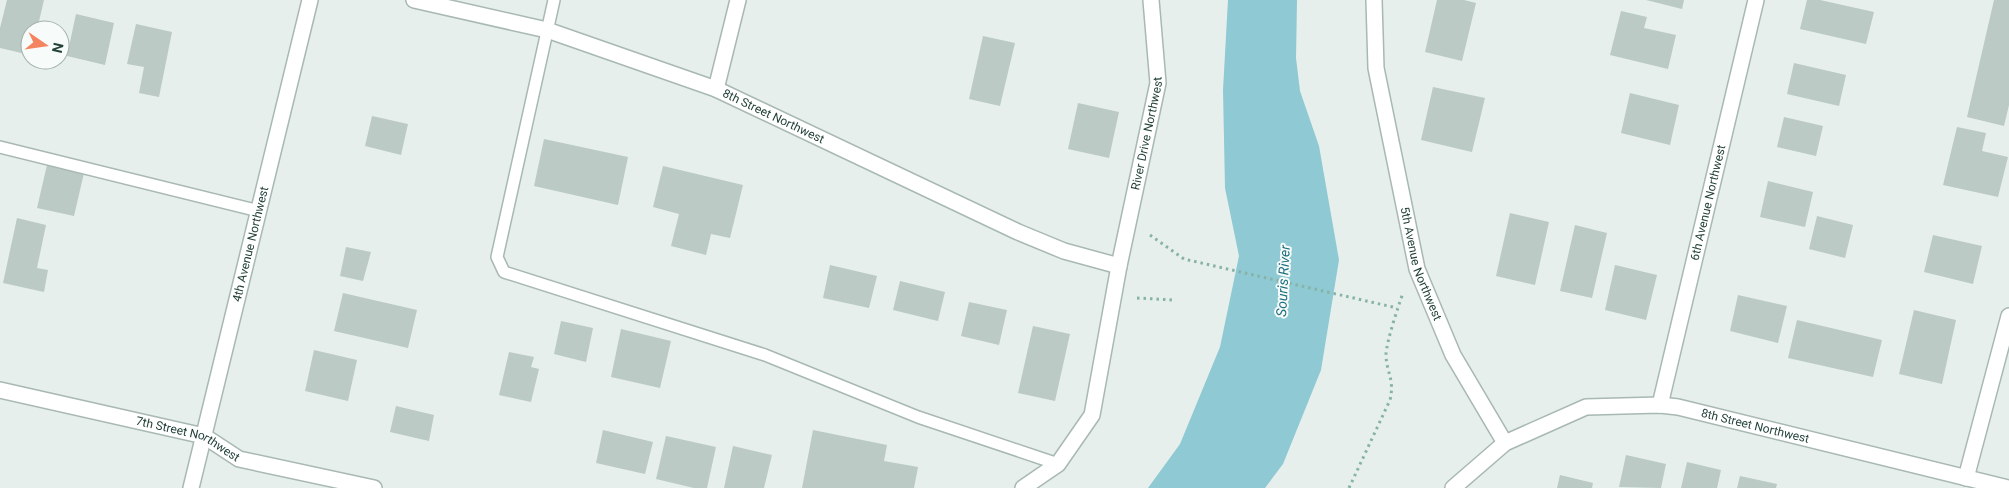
<svg xmlns="http://www.w3.org/2000/svg" width="2009" height="488" font-family="Roboto,sans-serif">
<style>
.water{fill:#8ec9d4}
.building{fill:#bbcac4}
.lines{fill:none;stroke-linecap:round;stroke-linejoin:round}
.service-casing{stroke:#a8b8b2;stroke-width:14}
.minor-casing{stroke:#a8b8b2;stroke-width:18}
.tertiary-casing{stroke:#a8b8b2;stroke-width:18}
.path{stroke:#86b3a5;stroke-width:3;stroke-dasharray:2.5 4;stroke-linecap:butt}
.service{stroke:#fff;stroke-width:11}
.minor{stroke:#fff;stroke-width:15}
.tertiary{stroke:#fff;stroke-width:15}
.labels{text-anchor:middle;dominant-baseline:central;stroke-width:4;stroke-linejoin:round;paint-order:stroke}
.street-label{font-size:12px;fill:#24423a;stroke:#f7fbf9}
.water-label{font-size:14px;font-style:italic;fill:#1c6f80;stroke:#f7fbf9}
</style>
<rect width="100%" height="100%" fill="#e6efeb"/>
<path class="water" d="M1228,0H1297L1296,58L1300,91L1319,146L1339,260L1321,370L1283,464L1265,488H1148L1180,444L1220,347L1239,256L1225,188L1223,90Z"/>
<path class="building" d="M7,0H44L37,30H30V55L0,48V28Z
M1437,0H1464L1476,3L1462,61L1425,52Z
M1646,0H1684L1682,9Z
M1807,0H1820L1874,12L1866,44L1800,29Z
M1994,0H2009V105L2004,126L1967,117Z
M1621,11L1647,17L1644,28L1676,35L1668,69L1610,55Z
M76,14L114,23L105,65L67,56Z
M136,24L172,32L159,97L139,93L144,67L127,64Z
M983,36L1015,43L1000,106L969,99Z
M1794,63L1846,75L1839,106L1787,94Z
M1433,87L1485,98L1472,152L1421,140Z
M1630,93L1679,105L1670,145L1621,133Z
M1078,103L1119,112L1109,158L1068,149Z
M372,116L408,124L401,155L365,146Z
M1784,117L1823,126L1816,156L1777,147Z
M1957,127L1986,133L1982,151L2008,157L1998,197L1943,185Z
M544,139L628,157L618,205L534,186Z
M47,165L84,173L74,216L37,208Z
M663,166L743,185L730,238L711,234L706,255L671,246L679,214L653,207Z
M1768,181L1813,192L1805,227L1760,217Z
M1510,213L1549,222L1535,285L1496,276Z
M1817,216L1853,225L1845,258L1809,249Z
M17,218L46,225L37,268L48,270L44,292L3,283Z
M1575,225L1607,233L1592,298L1560,291Z
M1933,235L1982,246L1973,284L1924,272Z
M346,247L371,252L363,281L340,276Z
M830,265L877,276L869,308L823,298Z
M1615,265L1657,275L1646,320L1605,310Z
M900,281L945,292L938,321L893,310Z
M343,293L417,310L408,348L334,331Z
M1738,295L1787,306L1778,343L1730,331Z
M969,302L1007,310L999,345L961,336Z
M1914,310L1956,320L1942,384L1899,374Z
M1797,320L1882,340L1873,377L1788,358Z
M561,321L593,328L586,362L554,354Z
M1033,326L1070,334L1055,401L1018,393Z
M621,329L671,341L660,388L611,377Z
M314,350L357,360L348,401L305,391Z
M509,352L534,357L531,367L539,369L531,402L499,395Z
M396,406L434,415L429,441L390,432Z
M603,430L653,442L645,474L596,463Z
M813,430L887,445L884,461L918,467L914,488H802Z
M666,436L716,447L707,488H694L656,479Z
M733,446L772,455L764,488H724Z
M1626,455L1666,464L1661,488L1619,487Z
M1687,462L1721,470L1717,488H1681Z
M1560,475L1593,483L1592,488H1557Z
M1740,476L1777,484L1776,488H1737Z"/>
<g class="lines">
<defs>
<path id="service" d="M554,0L497,257L504,272L765,355L918,417L1058,464
M0,147L259,211"/>
<g id="minor">
<path id="s1" d="M414,0L547,30L716,89L1018,232L1064,251L1119,266"/>
<path id="s2" d="M1374,0L1376,68L1417,269L1453,355L1505,443"/>
<path d="M716,89L738,0"/>
<path id="s3" d="M0,390L204,436L239,459L374,488"/>
<path id="s4" d="M1660,405L1756,0"/>
<path d="M1966,478L2009,316"/>
<path id="s5" d="M191,488L310,0"/>
<path id="s6" d="M1023,488L1058,464L1092,415L1119,266L1158,83L1151,0"/>
</g>
<g id="tertiary">
<path id="s7" d="M1453,488L1505,443L1586,407L1660,405L1678,407L2008,488"/>
</g>
</defs>
<use href="#service" class="service-casing"/>
<use href="#minor" class="minor-casing"/>
<use href="#tertiary" class="tertiary-casing"/>
<path class="path" d="M1150,235L1184,259L1397,308
M1137,298L1174,300
M1349,488L1390,400C1395,379 1386,372 1386,354C1387,340 1398,307 1403,293"/>
<use href="#service" class="service"/>
<use href="#minor" class="minor"/>
<use href="#tertiary" class="tertiary"/>
</g>
<g class="labels">
<g class="street-label">
<text stroke="none"><textPath href="#s1" startOffset="379">8th Street Northwest</textPath></text>
<text stroke="none"><textPath href="#s6" startOffset="389">River Drive Northwest</textPath></text>
<text stroke="none"><textPath href="#s4" startOffset="208">6th Avenue Northwest</textPath></text>
<text stroke="none"><textPath href="#s5" startOffset="251">4th Avenue Northwest</textPath></text>
<text stroke="none"><textPath href="#s2" startOffset="269">5th Avenue Northwest</textPath></text>
<text stroke="none"><textPath href="#s7" startOffset="329">8th Street Northwest</textPath></text>
<text stroke="none"><textPath href="#s3" startOffset="195">7th Street Northwest</textPath></text>
</g>
<g class="water-label">
<text transform="translate(1283 281) rotate(-87)">Souris River</text>
</g>
</g>
<g transform="translate(45 45) rotate(103)"><circle r="24" fill="#f7fbf9" stroke="#a3b1ad"/>
<path d="M0-4L9 19L0 12L-9 19Z" fill="#f4845f"/>
<text y="-8" font-size="14" font-weight="bold" text-anchor="middle" fill="#24423a">N</text>
</g>
</svg>
